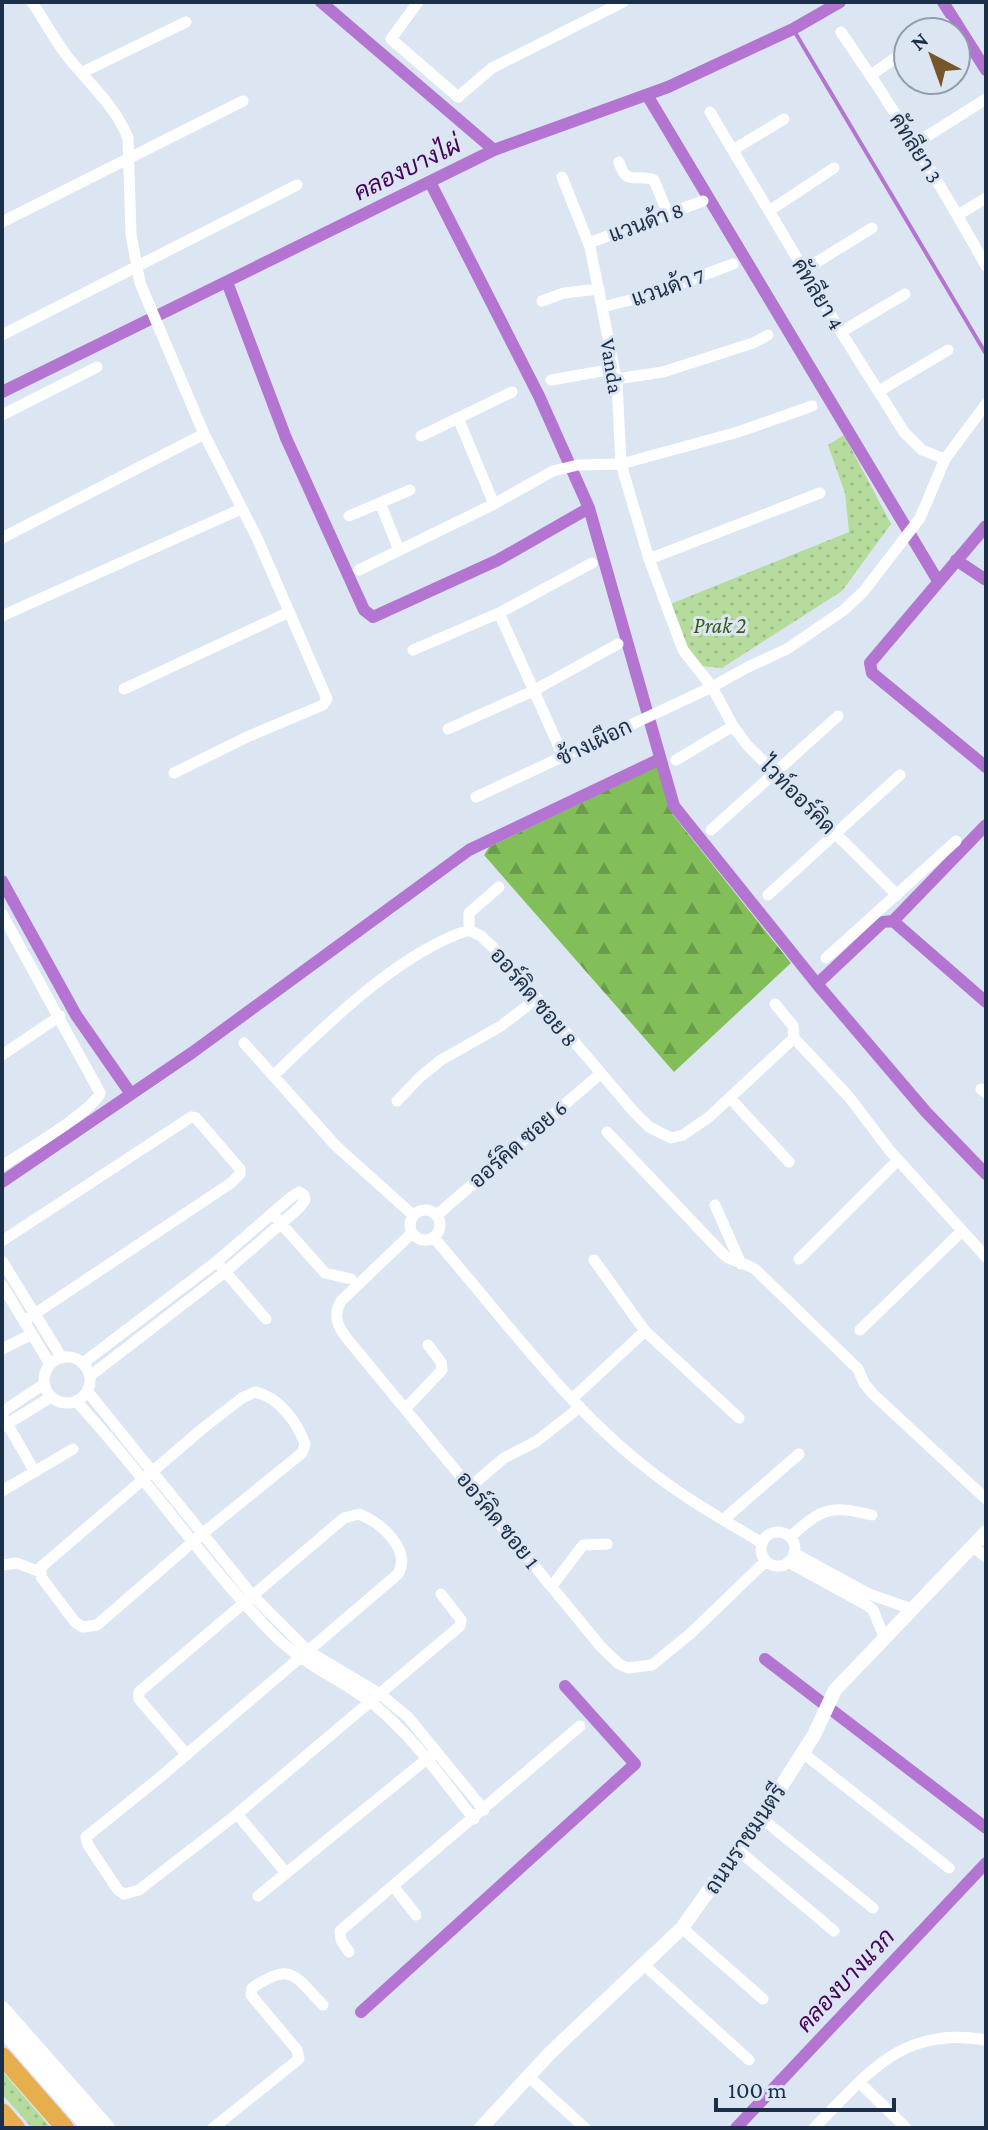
<svg xmlns="http://www.w3.org/2000/svg" width="988" height="2130" font-family="'Crimson Pro',Sarabun,serif">
<style>
.grass{fill:url(#grass-dots)}
.forest{fill:url(#forest-firs)}
.lines{fill:none;stroke-linecap:round;stroke-linejoin:round}
.stream{stroke:#b475d2;stroke-width:4}
.canal{stroke:#b475d2;stroke-width:12}
.minor{stroke:#fff;stroke-width:11}
.tertiary{stroke:#fff;stroke-width:14}
.secondary{stroke:#fff;stroke-width:16}
.trunk{stroke:#e7ae4e;stroke-width:18}
.labels{text-anchor:middle;dominant-baseline:central;stroke-width:6;stroke-linejoin:round;paint-order:stroke}
.street-label{font-size:22px;fill:#1b2f48;stroke:#dce6f3}
.park-label{font-size:22px;font-style:italic;fill:#355b15;stroke:#dce6f3}
.water-label{font-size:24px;font-style:italic;fill:#45035c;stroke:#dce6f3}
</style>
<defs>
<pattern id="grass-dots" width="8" height="8" patternUnits="userSpaceOnUse" patternTransform="scale(2)"><rect width="8" height="8" fill="#b5dc9d"/><path d="M2 2h.1M6 6h.1" fill="none" stroke="#9bbd89" stroke-width="1.8" stroke-linecap="round"/></pattern>
<pattern id="forest-firs" width="22" height="20" patternUnits="userSpaceOnUse" patternTransform="scale(2)"><rect width="22" height="20" fill="#83bf59"/><path d="M5 1l3.5 6h-7zM16 11l3.5 6h-7z" fill="#6a9c4c"/></pattern>
</defs>
<rect width="100%" height="100%" fill="#dce6f3"/>
<path class="grass" d="M844,435L891,524L842,591L722,668L699,666L679,643L668,605L849,532L845,493L828,445Z
M2,2071L51,2128H32L2,2094Z"/>
<path class="forest" d="M658,766L673,815L791,963L674,1072L484,855L489,847Z"/>
<g class="lines">
<path class="stream" d="M793,29L986,354"/>
<path class="canal" d="M321,2L494,150
M943,2L986,70
M647,95L938,581
M430,182L539,396L589,508L674,806L817,984L926,1112L986,1174
M227,282L286,438L364,610L373,617L498,560L589,508
M2,392L494,150L668,87L793,29L840,2
M986,526L870,663L872,673L986,767
M956,560L986,580
M2,881L76,1015L131,1094
M893,921L986,825
M817,984L883,922L893,921L986,1002
M2,1182L193,1052L469,850L660,759
M765,1659L986,1828
M361,2012L635,1764L565,1686
M736,2128L986,1863"/>
<path class="minor" d="M32,2C44,20 54,39 67,56C88,83 115,105 128,138L131,234L140,283L204,434L257,538L327,699L323,705L247,737L174,773
M418,2L391,39L458,97L492,68L623,2
M841,32C893,107 942,186 986,266
M933,32L945,24
M83,72L186,22
M871,75L908,49
M710,112L841,332L904,432L922,450L945,459
M913,145L986,99
M733,150L784,119
M619,162C626,187 637,173 654,180L668,214
M562,177L590,247L617,383L621,464L649,559L683,650L712,687L733,726L747,745L897,895
M769,211L834,168
M958,215L986,198
M2,222L243,101
M589,243L703,201
M804,270L872,228
M542,301L564,293L599,289
M602,307L647,296L733,264
M841,332L905,294
M2,335L297,185
M616,379L663,372L753,343L768,335
M551,380L614,369
M879,391L948,350
M2,415L97,367
M458,418L494,504
M421,436L512,392
M380,503L399,550
M349,516L410,490
M2,538L204,434
M649,559L820,493
M359,570L494,504L553,471L578,465L621,464L738,432L812,406
M499,613L564,758
M2,616L241,509
M413,650L499,613L592,563
M124,689L289,612
M448,729L533,691L618,644
M676,760L733,726
M476,797L712,687L746,668L787,649L844,610L864,591L920,518L945,459L986,404
M711,830L838,716
M768,895L900,775
M2,914L100,1093C92,1112 23,1152 2,1166
M469,930V913L499,887
M826,958L956,841
M775,1004L793,1026L794,1038
M794,1038L849,1097L890,1151L986,1257
M244,1043L336,1146L413,1215
M2,1055L60,1016
M273,1076C325,1026 399,952 469,930L481,936L498,952L634,1112L649,1127L671,1138L683,1135L709,1117L794,1038
M981,1089L986,1093
M730,1098L789,1162
M397,1101L420,1077L441,1060L501,1026L536,999
M607,1132L724,1255C734,1263 746,1262 756,1270L858,1369L864,1383L873,1394L986,1499
M715,1205L741,1264
M410 1225a15 15 0 1 1 30 0a15 15 0 1 1-30 0Z
M437,1215L600,1074
M277,1219L325,1273L351,1279
M412,1233L341,1301C330,1319 342,1333 354,1347L602,1648L619,1664L628,1668L652,1665L690,1634L766,1561
M434,1238C502,1316 566,1406 649,1470C684,1498 724,1520 762,1543
M2,1241L191,1117L196,1118L240,1169V1174L231,1183L24,1321
M799,1259L898,1160
M594,1260L645,1331L739,1418
M2,1261L62,1358
M222,1268L266,1319
M2,1285L50,1364
M860,1330L962,1231
M2,1349L32,1334
M44 1380a23 23 0 1 1 46 0a23 23 0 1 1-46 0Z
M83,1363L216,1262L290,1198L299,1192L304,1195L305,1200L299,1208L225,1272L90,1376
M88,1392L252,1595L308,1651L380,1694L408,1717L484,1810
M255,1392C279,1397 297,1422 305,1444L302,1453L202,1534L97,1625L83,1627L75,1622L41,1577V1567L202,1429L242,1398Z
M573,1398L645,1331
M76,1401C146,1476 202,1562 274,1635C306,1667 340,1678 373,1704C413,1736 442,1779 474,1819
M405,1409L442,1370L441,1362L428,1345
M2,1412L44,1384
M2,1415L35,1472
M4,1426L51,1397
M471,1486L504,1458L537,1441L580,1407
M2,1491L73,1449
M723,1520L799,1454
M761 1549a17 17 0 1 1 34 0a17 17 0 1 1-34 0Z
M790,1537C822,1508 830,1505 872,1515
M972,1546L986,1557
M794,1553L869,1594L912,1609
M788,1562L868,1606L873,1610L885,1639
M2,1565L17,1563L40,1572
M552,1586L583,1545L607,1544
M803,1753L949,1868
M187,1755L139,1699V1692L344,1518L359,1514C380,1522 412,1549 398,1574L158,1779L86,1837L88,1845L118,1890L124,1894L139,1890L237,1814L460,1626L461,1620L441,1594
M237,1814L286,1873
M761,1818L873,1908
M739,1851L834,1931
M394,1887L416,1915
M258,1896L433,1754
M682,1928L763,1999
M349,1952L341,1940L340,1931L580,1726
M643,1964L749,2060
M528,2076L585,2128
M860,2083L906,2128
M213,2128L299,2059L297,2050L251,1995L252,1988C292,1962 293,1974 323,2005
M814,2128C868,2074 901,2025 986,2040"/>
<path class="tertiary" d="M481,2128L550,2053L682,1928L770,1804L814,1735L835,1690L986,1532"/>
<path class="secondary" d="M2,2009L107,2128
M2,2028L90,2128"/>
<path class="trunk" d="M2,2056L65,2128
M2,2112L16,2128"/>
</g>
<g class="labels">
<g class="street-label">
<text transform="translate(916 148) rotate(58)">คัทลียา 3</text>
<text transform="translate(646 222) rotate(-20)">แวนด้า 8</text>
<text transform="translate(668 287) rotate(-19)">แวนด้า 7</text>
<text transform="translate(818 294) rotate(59)">คัทลียา 4</text>
<text transform="translate(612 366) rotate(81)">Vanda</text>
<text transform="translate(594 742) rotate(-26)">ช้างเผือก</text>
<text transform="translate(798 796) rotate(45)">ไวท์ออร์คิด</text>
<text transform="translate(534 997) rotate(50)">ออร์คิด ซอย 8</text>
<text transform="translate(518 1144) rotate(-41)">ออร์คิด ซอย 6</text>
<text transform="translate(498 1520) rotate(51)">ออร์คิด ซอย 1</text>
<text transform="translate(745 1839) rotate(-56)">ถนนราชมนตรี</text>
</g>
<g class="park-label">
<text x="720" y="625">Prak 2</text>
</g>
<g class="water-label">
<text transform="translate(407 168) rotate(-26)">คลองบางไผ่</text>
<text transform="translate(845 1980) rotate(-47)">คลองบางแวก</text>
</g>
</g>
<rect width="988" height="2130" fill="none" stroke="#1b2f48" stroke-width="8"/>
<g transform="translate(932 56) rotate(319)"><circle r="38" fill="#dce6f3" stroke="#8f9daf" stroke-width="2"/>
<path d="M0-6L14 30L0 20L-14 30Z" fill="#75562b"/>
<text y="-12" font-size="22" font-weight="bold" text-anchor="middle" fill="#1b2f48">N</text>
</g>
<path d="M716 2098v12h178v-12" fill="none" stroke="#1b2f48" stroke-width="4"/>
<text x="728" y="2098" font-size="24" fill="#1b2f48" stroke="#dce6f3" stroke-width="6" paint-order="stroke">100 m</text>
</svg>
